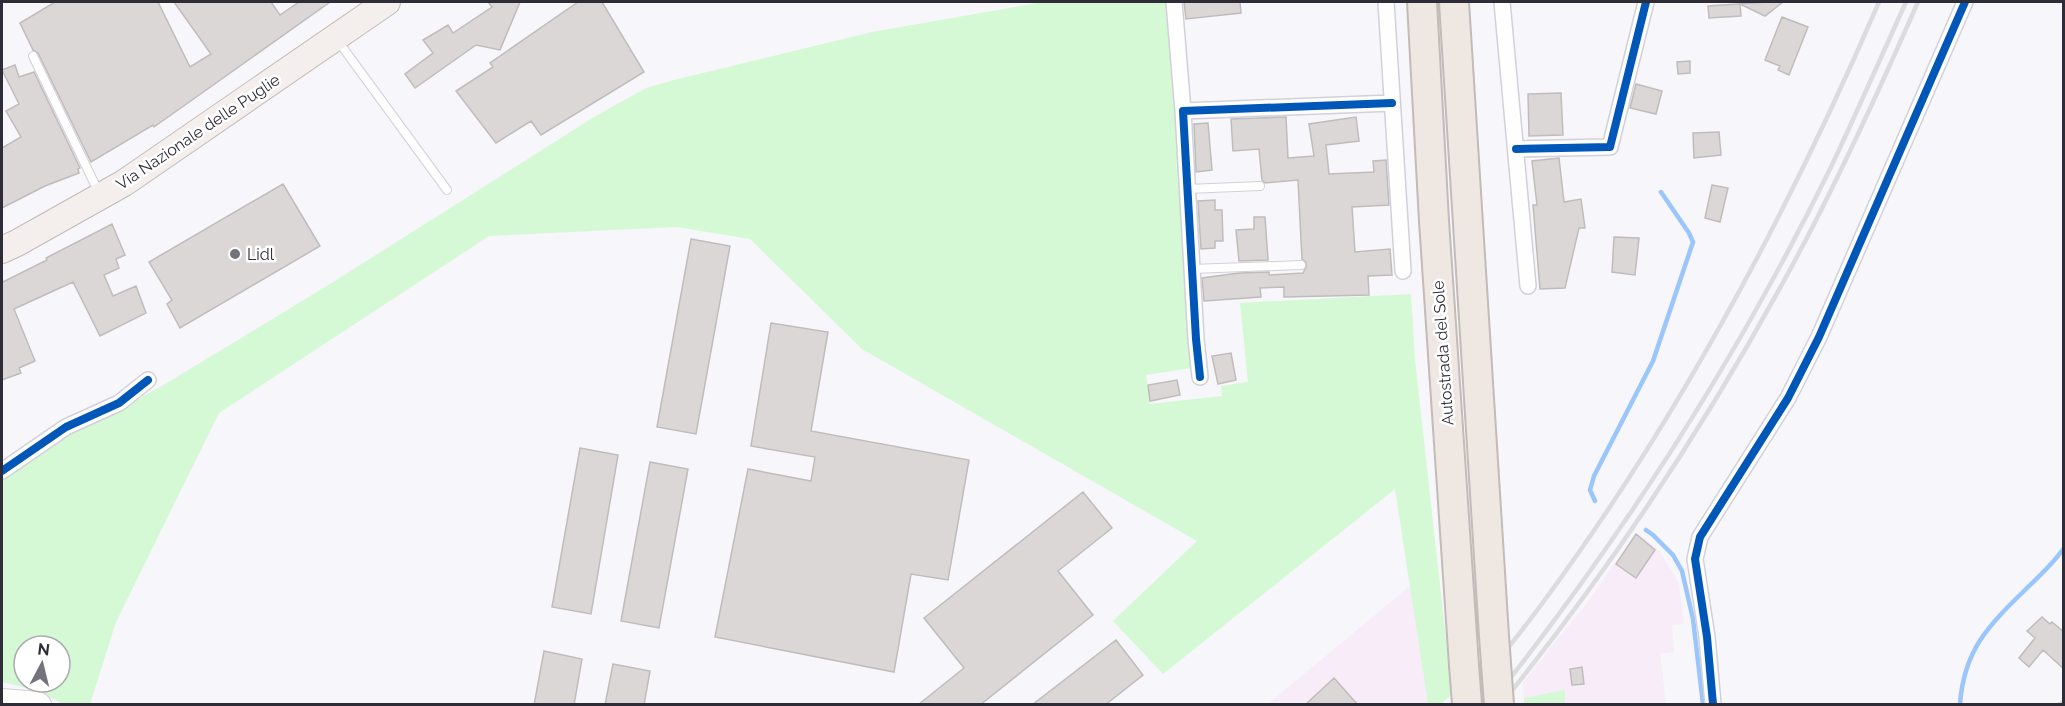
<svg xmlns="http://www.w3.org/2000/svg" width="2065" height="706" font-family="Raleway,sans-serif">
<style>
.industrial{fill:#f7ecf8}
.green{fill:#d5f8d5;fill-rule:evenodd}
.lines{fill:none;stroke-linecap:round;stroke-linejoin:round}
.stream{stroke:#9ac6fc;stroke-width:4.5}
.building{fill:#dcd7d7;stroke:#c1bcbc;stroke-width:1.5}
.service-casing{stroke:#d2d1d9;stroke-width:10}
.minor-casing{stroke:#d2d1d9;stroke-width:18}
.tertiary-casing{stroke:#d2d1d9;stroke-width:22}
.primary-casing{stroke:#c3bbb8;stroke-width:28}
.motorway-casing{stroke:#c3bbb8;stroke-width:32}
.service{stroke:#fefefe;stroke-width:8}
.minor{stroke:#fefefe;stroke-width:15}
.tertiary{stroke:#fefefe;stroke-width:20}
.primary{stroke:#f4efed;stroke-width:26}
.motorway{stroke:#eee7e2;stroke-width:28}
.rail{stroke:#dcdcde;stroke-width:4.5}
.motorway-bridge-casing{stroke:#c3bbb8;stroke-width:32;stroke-linecap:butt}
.motorway-bridge{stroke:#eee7e2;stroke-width:28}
.cycleway-casing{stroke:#fff;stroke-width:11}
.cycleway{stroke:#0057b8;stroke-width:8}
.poi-dot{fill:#74737c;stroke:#fff;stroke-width:2}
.labels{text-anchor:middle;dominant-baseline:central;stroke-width:5;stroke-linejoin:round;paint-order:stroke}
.street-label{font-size:16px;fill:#2e2d37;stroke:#fff}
.poi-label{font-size:16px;fill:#2e2d37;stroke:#fff;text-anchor:start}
</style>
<rect width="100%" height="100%" fill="#f6f6fb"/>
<path class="industrial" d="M1636,533L1659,550L1679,584L1684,624L1672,625L1674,652L1660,654L1666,704H1565L1564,691L1524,698L1523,682L1587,603Z
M1410,586L1428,704H1268Z"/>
<path class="green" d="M1043,2H1169L1191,368L1146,375L1150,404L1222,396L1221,386L1248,382L1240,303L1411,294L1415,360L1452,694L1441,704H1428L1395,489L1163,674L1113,621L1197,541L862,349L750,239L677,227L489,236L219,413L116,622L90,704H62L40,691L2,682V480L76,427L140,398L167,383L330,284L594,117L646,88L674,80L872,32ZM24,646H60V682H24Z
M1565,690V704H1524V698Z"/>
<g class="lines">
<path class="stream" d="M1595,501L1590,490L1594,476L1653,361L1693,242L1689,233L1661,192
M1646,530L1653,535L1673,555L1682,571L1693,619L1703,704
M1960,704C1964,650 1988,626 2025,590C2039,576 2053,564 2064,548"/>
</g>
<path class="building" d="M55,2H158L190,67L211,54L174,2H271L280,15L299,2H330L154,127L153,125L91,162L38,53L33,50L20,23Z
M488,2H520L500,50L476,45L415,88L405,74L433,53L423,40L448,25L453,33L492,7Z
M578,2H602L644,72L541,135L531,121L496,143L456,91L493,67L490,63Z
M1184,2H1240L1241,13L1186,19Z
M1768,2H1783L1765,16L1740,4L1741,16L1709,18L1708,6Z
M1782,17L1808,27L1789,75L1778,70L1780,66L1765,60Z
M1690,61V73L1678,74L1677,62Z
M15,65L19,77L34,72L80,168L78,169L79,173L45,186L2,208V148L21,137L6,111L19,104L2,70Z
M1636,84L1662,91L1656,114L1630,108Z
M1561,93L1563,135L1529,136L1528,94Z
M1286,117L1288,158L1314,156L1309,124L1356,117L1359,141L1326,145L1329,174L1374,172L1373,161L1386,160L1389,205L1352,207L1355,252L1390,249L1392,275L1368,276L1369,295L1284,297V287L1260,288L1261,297L1204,301L1202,278L1239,273L1269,272V275L1303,273L1306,267V262L1302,259L1298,180L1265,183L1262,180L1259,149L1233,151L1231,119Z
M1208,123L1212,170L1196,172L1194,124Z
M1719,132L1721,155L1694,158L1693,133Z
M1559,158L1564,202L1581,199L1585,228H1579L1565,288L1540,289L1533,205H1537L1532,161Z
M283,184L320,246L180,328L167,304L172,300L149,262Z
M1712,185L1728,188L1720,222L1705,218Z
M1215,200V210H1222L1223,241H1215V248L1201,249L1198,201Z
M1254,217H1265L1268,260L1239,261L1236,230L1254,229Z
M112,224L125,255L116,259L119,268L104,275L113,296L136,286L146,313L100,336L73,282L14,309L35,361L19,368L21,373L2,380V280L3,282L47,260L46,258Z
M1614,237L1639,238L1635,275L1612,272Z
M691,239L730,246L696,434L657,427Z
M771,323L828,332L811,431L969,460L948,580L911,574L894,672L715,637L748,469L811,481L815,457L751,446Z
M1231,353L1236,380L1218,384L1212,356Z
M1177,380L1180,395L1150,401L1148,385Z
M580,448L618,455L591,614L552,607Z
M650,462L688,469L659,628L621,621Z
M1083,492L1112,528L1058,571L1093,615L980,705H918L964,668L924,618Z
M1636,534L1655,550L1636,578L1616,564Z
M2042,617L2050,624L2052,622L2064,632V669L2043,650L2029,667L2019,658L2035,638L2027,631Z
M1116,640L1143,675L1105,705H1032Z
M544,651L582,659L574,705H534Z
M613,664L650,671L644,705H605Z
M1582,667L1584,684L1572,685L1570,669Z
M1334,678L1358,705H1305Z"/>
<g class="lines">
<defs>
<path id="service" d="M338,41L447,190
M33,56L99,193
M1187,189L1260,186
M1192,269L1301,265"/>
<path id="minor" d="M1174,2L1183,111
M1386,2L1403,271
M1502,2L1528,286
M1516,149L1610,147L1646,2
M1200,377L1196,339L1183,111L1392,103
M2,471L66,427L119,403L148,380
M1713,704L1707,637L1695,559L1700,537L1788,398L1819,337L1965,2"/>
<path id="tertiary" d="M2,699L38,702L41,704"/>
<path id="primary" d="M2,250L17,243L124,183L387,2"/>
<path id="motorway" d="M1422,2L1434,221L1464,665
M1454,2L1494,636"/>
</defs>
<use href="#service" class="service-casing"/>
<use href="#minor" class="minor-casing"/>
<use href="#tertiary" class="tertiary-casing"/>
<use href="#primary" class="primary-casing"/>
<use href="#motorway" class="motorway-casing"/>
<use href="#service" class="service"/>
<use href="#minor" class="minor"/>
<use href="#tertiary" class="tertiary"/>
<use href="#primary" class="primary"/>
<use href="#motorway" class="motorway"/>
<path class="rail" d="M1463,704C1489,671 1516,639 1541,605C1679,419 1788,213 1879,2
M1490,704C1622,538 1738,357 1831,167C1857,112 1881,57 1906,2
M1501,704C1615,564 1715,411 1800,251C1843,170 1881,86 1918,2
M2060,704L2064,702"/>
<defs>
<path id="motorway-bridge" d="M1494,636L1499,704
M1464,665L1467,704"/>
</defs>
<use href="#motorway-bridge" class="motorway-bridge-casing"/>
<use href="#motorway-bridge" class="motorway-bridge"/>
<defs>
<path id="cycleway" d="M1516,149L1610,147L1646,2
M1200,377L1196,339L1183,111L1392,103
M2,471L66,427L119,403L148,380
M1713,704L1707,637L1695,559L1700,537L1788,398L1819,337L1965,2"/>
</defs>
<use href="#cycleway" class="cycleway-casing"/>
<use href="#cycleway" class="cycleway"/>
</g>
<circle class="poi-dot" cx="235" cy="254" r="6"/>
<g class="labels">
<g class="street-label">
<text transform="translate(198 132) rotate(-34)">Via Nazionale delle Puglie</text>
<text transform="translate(1443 353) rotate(-94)">Autostrada del Sole</text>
</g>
<g class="poi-label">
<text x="247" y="254">Lidl</text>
</g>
</g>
<rect width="2065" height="706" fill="none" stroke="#2e2d37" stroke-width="6"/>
<g transform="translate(42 664) rotate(7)"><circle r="28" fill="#ffffff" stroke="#ababaf" stroke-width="1.5"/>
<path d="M0-4.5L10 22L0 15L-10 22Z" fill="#74737c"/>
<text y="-9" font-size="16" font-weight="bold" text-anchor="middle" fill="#2e2d37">N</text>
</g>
</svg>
